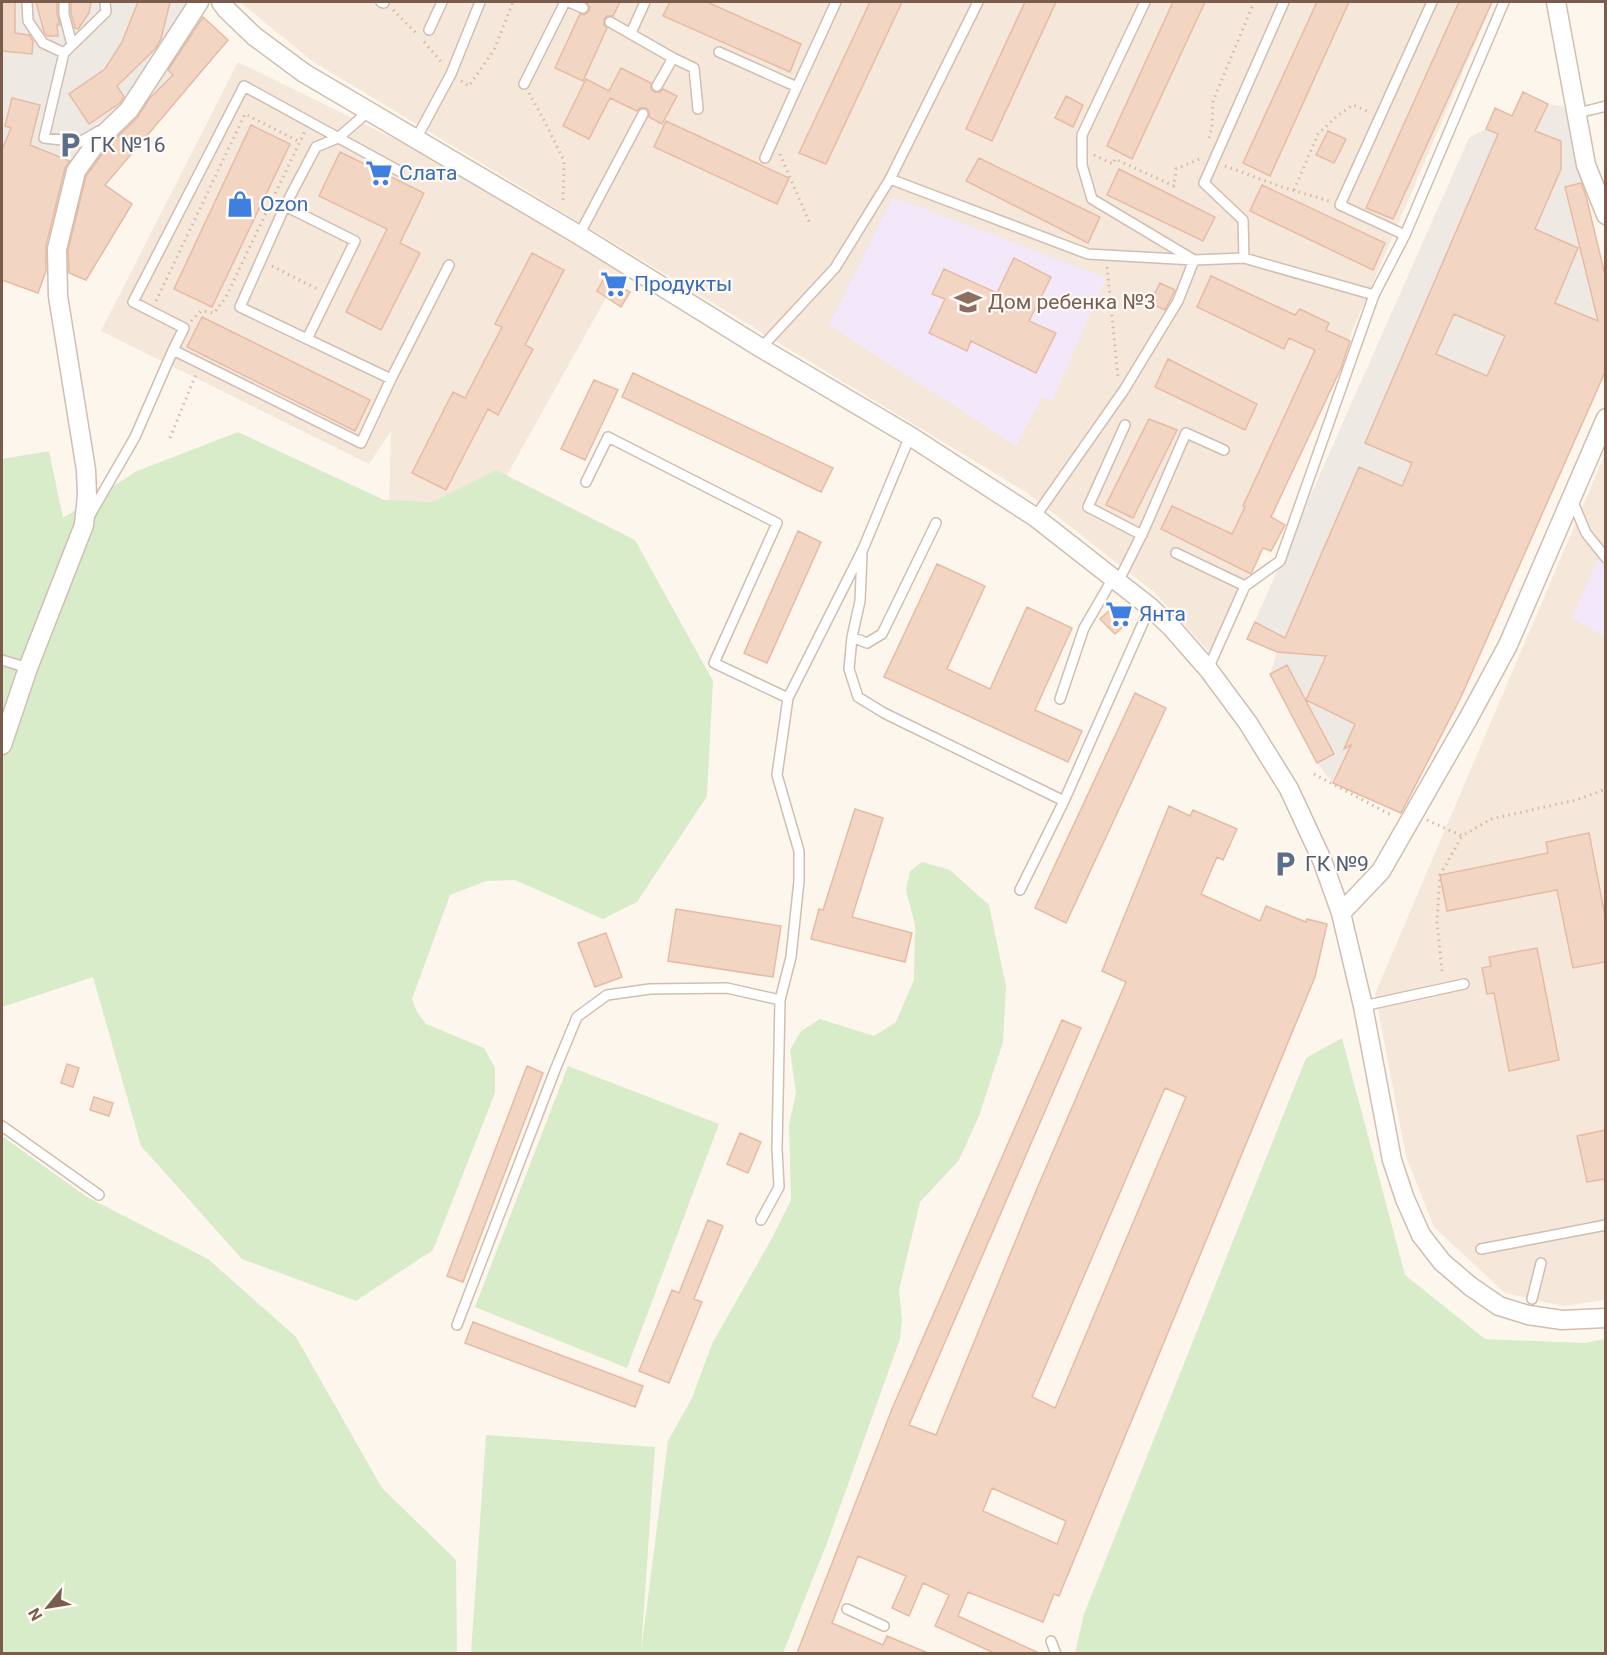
<svg xmlns="http://www.w3.org/2000/svg" width="1607" height="1655" font-family="Roboto,sans-serif">
<style>
.residential{fill:#f5e8da}
.industrial{fill:#efe9e4}
.education{fill:#f3e8fa}
.green{fill:#d8ecc9}
.building{fill:#f3d5c3;stroke:#e6bba3;stroke-width:1.5;fill-rule:evenodd}
.lines{fill:none;stroke-linecap:round;stroke-linejoin:round}
.lane-casing{stroke:#d1beb0;stroke-width:12}
.street-casing{stroke:#d1beb0;stroke-width:21}
.path{stroke:#d9b8a5;stroke-width:3;stroke-dasharray:1.5 4.5;stroke-linecap:butt}
.lane{stroke:#fff;stroke-width:9}
.street{stroke:#fff;stroke-width:18}
.labels{text-anchor:middle;dominant-baseline:central;stroke-width:4.5;stroke-linejoin:round;paint-order:stroke}
.service-label{font-size:21px;fill:#4e5e75;stroke:#fffaf3;text-anchor:start}
.shop-label{font-size:21px;fill:#366cbe;stroke:#fffaf3;text-anchor:start}
.education-label{font-size:21px;fill:#785e54;stroke:#fffaf3;text-anchor:start}
</style>
<rect width="100%" height="100%" fill="#fdf6ec"/>
<path class="residential" d="M240,2H1493L1213,656L1154,592L1026,492L312,61Z
M238,62L515,198L625,264L469,543L389,504L391,431L369,464L101,331Z
M1605,454V1300L1563,1306L1505,1293L1434,1227L1406,1156L1375,994Z"/>
<path class="industrial" d="M2,2H197L202,16L228,40L105,185L132,204L86,280L46,262L51,237L11,221L2,241Z
M1523,92L1548,104L1566,107L1605,275V372L1461,697L1402,813L1333,783L1317,763L1270,674L1277,652L1247,639L1469,138L1486,129L1495,108L1512,116Z"/>
<path class="education" d="M893,197L1106,278L1052,401L1042,397L1016,446L829,325Z
M1605,544V636L1572,618Z"/>
<path class="green" d="M238,432L384,500L433,502L496,470L635,540L713,681L707,796L637,902L603,919L515,880L486,881L450,895L412,999L417,1012L426,1024L484,1048L495,1068V1093L433,1250L356,1301L242,1259L141,1146L93,977L2,1007V459L49,451L63,518L137,471Z
M922,862L950,870L989,905L1006,986L1003,1042L979,1116L959,1160L920,1202L899,1290L902,1319L900,1339L827,1543L783,1653H471L486,1435L655,1447L641,1652L668,1441L692,1398L712,1344L772,1238L791,1200L789,1125L796,1093L790,1050L801,1031L820,1019L874,1036L896,1022L914,980L915,925L906,890L910,871Z
M1342,1038L1405,1275L1485,1339L1585,1343L1605,1339V1653H1075L1084,1614L1306,1058Z
M568,1066L719,1124L627,1368L475,1307Z
M2,1136L87,1197L208,1259L296,1337L382,1488L456,1560L457,1653H2Z"/>
<path class="building" d="M2,2H15V33L29,35L33,41L32,54L2,51Z
M36,2H57V14L60,25L57,24L58,36H47L44,32Z
M71,2H91L89,13L78,29L75,28L71,13Z
M138,2H170L161,39L155,49L117,86L124,97L120,103L89,124L69,94L105,69L122,42Z
M586,2H620L613,16H607L604,19V25L607,28L583,81L555,68L580,14L584,15L589,11L590,7Z
M670,2H707L801,44L790,72L663,16Z
M870,2H902L826,164L799,153Z
M1025,2H1056L992,141L966,129Z
M1173,2H1205L1132,159L1107,146Z
M1317,2H1349L1270,176L1243,163Z
M1459,2H1492L1393,219L1366,208Z
M203,17L228,40L105,185L132,204L86,280L69,273L68,250L86,176L108,146L137,118L149,99L173,75L168,70Z
M621,68L651,83V89L654,92H660L663,89L677,96L662,124L649,117V111L646,108H640L637,111L610,98L589,139L563,126L586,79L609,91Z
M1523,92L1548,104L1535,131L1561,141V169L1535,229L1578,248L1555,303L1598,321L1565,187L1581,183L1586,196L1605,275V372L1461,697L1401,813L1333,783L1351,745L1344,749L1355,724L1306,700L1326,656L1277,652L1247,639L1255,622L1285,638L1359,467L1402,486L1412,463L1365,443L1498,134L1486,129L1495,108L1512,116ZM1454,314L1505,336L1487,376L1436,354Z
M1066,96L1083,105L1073,127L1055,118Z
M12,98L40,105L30,145L70,161L65,168L46,246V271L38,293L2,280V150L11,128L5,126Z
M666,121L789,178L777,204L654,147Z
M251,125L290,144L212,307L174,289Z
M1328,131L1346,139L1334,163L1316,155Z
M340,152L424,193L400,243L420,253L381,330L346,312L387,229L319,196Z
M979,158L1100,217L1088,243L966,181Z
M1119,169L1215,217L1203,241L1107,195Z
M1262,185L1385,243L1373,270L1250,211Z
M532,253L564,270L525,345L533,349L498,415L488,409L446,490L412,473L453,392L465,398L502,327L495,324Z
M1014,258L1051,277L1029,321L1056,333L1036,373L971,341L967,351L929,333L945,299L932,294L944,269L997,293Z
M1211,276L1295,315L1300,309L1329,323L1326,330L1350,341L1341,368L1271,517L1285,525L1271,551L1263,548L1251,574L1161,529L1172,506L1232,534L1245,507L1243,506L1315,350L1289,338L1284,349L1197,307Z
M605,277L630,292L621,307L597,291Z
M1160,283L1175,290L1165,310L1150,303Z
M202,317L370,400L355,431L187,347Z
M1168,359L1257,404L1245,430L1155,387Z
M633,373L833,468L821,492L622,397Z
M594,380L618,390L585,460L561,449Z
M1149,419L1177,430L1133,518L1106,505Z
M798,531L821,542L767,663L744,653Z
M937,564L985,586L947,669L990,689L1027,607L1072,628L1035,710L1082,731L1068,762L884,677Z
M1113,607L1128,622L1115,634L1100,619Z
M1287,665L1334,754L1317,763L1270,674Z
M1135,693L1166,708L1066,923L1035,908Z
M1169,806L1190,816L1193,810L1237,829L1223,860L1217,857L1201,894L1260,921L1266,906L1306,922L1307,919L1327,924L1315,977L1059,1596L1054,1594L1043,1622L968,1592L958,1616L1039,1653H994L935,1626L949,1595L923,1583L909,1616L892,1608L906,1576L858,1556L832,1623L883,1645L887,1636L928,1653H797L892,1409L1062,1020L1081,1028L909,1425L936,1435L1036,1191L1126,982L1102,971ZM1165,1088L1186,1097L1055,1408L1032,1397ZM992,1488L1066,1521L1057,1544L983,1511Z
M855,809L883,818L852,917L912,933L905,962L811,939L819,909L823,910Z
M1589,833L1605,916V962L1573,968L1557,890L1447,911L1440,875L1548,853L1546,842Z
M676,909L781,926L773,977L668,961Z
M606,933L622,977L595,987L578,943Z
M1537,948L1559,1060L1509,1071L1494,993L1487,994L1482,968L1491,966L1489,957Z
M67,1064L79,1068L73,1087L61,1083Z
M527,1066L543,1073L463,1282L447,1276Z
M94,1097L113,1103L109,1116L90,1110Z
M1605,1130V1179L1587,1182L1577,1136Z
M740,1133L761,1142L748,1173L727,1164Z
M708,1220L723,1226L694,1299L702,1302L669,1383L639,1371L672,1290L679,1293Z
M473,1322L643,1386L635,1407L465,1343Z"/>
<g class="lines">
<defs>
<path id="lane" d="M27,2L28,21L43,43L64,53L44,138L80,142L99,131
M64,2V14L72,45
M381,2L384,3
M569,2L583,8
M978,2L890,179L1088,254L1194,260L1244,258L1374,295L1405,235L1504,2
M610,22L673,58L694,68L698,109
M429,30L442,2
M631,33L645,2
M719,52L797,87L836,2
M64,53L106,12L105,2
M524,84L565,2
M657,86L673,58
M1578,113L1606,106
M416,139L451,74L480,2
M765,158L797,87
M285,206L355,241L307,339
M579,235L643,114
M1405,235L1340,205L1432,2
M1244,258L1243,220L1204,183L1284,2
M761,348L835,268L890,179
M173,350L184,328L133,302L244,86L399,171
M391,379L449,265
M1125,425L1088,507L1142,535
M586,482L608,437L777,523L714,663L788,698
M1572,500L1586,533L1606,558
M90,515L135,437L173,350L361,443L391,379L240,307L285,206L316,147L338,138L369,111
M1035,517L1124,390L1178,301L1194,260L1092,199L1082,165V135L1145,2
M1176,553L1245,586L1208,669
M862,554L860,601L852,637L849,669L858,697L884,713L1064,801
M1118,582L1144,530L1186,433L1224,450
M1245,586L1280,561L1374,295
M852,637L867,643L882,634L936,523
M2,660L28,668
M1060,699L1084,628L1113,578
M1020,890L1064,801L1150,607
M780,1000L791,957L799,881V851L777,775L788,698L863,549L910,436
M1363,1006L1464,984
M2,1126L99,1195
M1481,1249L1606,1225
M1532,1299L1541,1263
M457,1325L555,1070L577,1017L607,995L650,989L727,988L780,1000L777,1149L779,1187L761,1220
M847,1609L884,1626
M1051,1641L1056,1654"/>
<path id="street" d="M221,2L226,9L254,36L304,73L579,235L761,348L910,436L1035,517L1150,607L1172,628L1208,669L1248,723L1289,789L1322,860L1341,913L1363,1006L1392,1160L1405,1199L1421,1235L1442,1262L1470,1286L1499,1306L1528,1315L1562,1320L1606,1318
M1556,2L1586,165L1606,215
M2,745L28,668L84,525L87,495L86,470L58,296L57,249L76,171L99,139L129,110L199,2
M1341,913L1381,871L1468,719L1508,645L1606,418"/>
</defs>
<use href="#lane" class="lane-casing"/>
<use href="#street" class="street-casing"/>
<path class="path" d="M393,10L418,35
M424,42L443,64
M461,81L469,86L494,50L513,2
M529,93L546,124L564,161L563,200
M1209,138L1212,127L1213,101L1254,2
M780,154L810,224
M1094,155L1113,164L1115,159L1174,186L1176,169L1202,158
M1225,166L1279,186L1329,201
M1294,190L1318,134L1337,116L1353,105L1369,112
M272,266L319,290
M1107,267L1118,377
M156,301L245,114L300,142
M191,321L201,311L214,313L226,297L305,131
M170,438L196,374
M1314,774L1393,816
M1427,820L1462,836L1491,819L1576,800L1606,789
M1442,971L1437,922L1440,875L1462,836"/>
<use href="#lane" class="lane"/>
<use href="#street" class="street"/>
</g>
<defs>
<symbol id="parking-bare" viewBox="-9 -9 18 18"><path d="M-3.5-5.5H1a3.5 3.5 0 0 1 0 7H-1V5.5H-3.5ZM-1-3.4V-.6H.8a1.4 1.4 0 0 0 0-2.8Z" fill="#5c6f8a" stroke="#fffaf3" stroke-width="2.5" paint-order="stroke"/></symbol>
<symbol id="supermarket-bare" viewBox="-9 -9 18 18"><path d="M-6-5.5h2.5l.6 2H6L4.5 2H-2.5L-4.4-4H-6ZM-1.5 3.2a1.3 1.3 0 1 0 .1 0ZM3 3.2a1.3 1.3 0 1 0 .1 0Z" fill="#3f7fe0" stroke="#fffaf3" stroke-width="2.5" paint-order="stroke"/></symbol>
<symbol id="shop-bare" viewBox="-9 -9 18 18"><path d="M-5-2.5h2.3a2.7 3.5 0 0 1 5.4 0H5L5.5 6h-11ZM-1.5-2.5h3a1.5 2.3 0 0 0-3 0Z" fill="#3f7fe0" stroke="#fffaf3" stroke-width="2.5" paint-order="stroke"/></symbol>
<symbol id="school-bare" viewBox="-9 -9 18 18"><path d="M0-5L7-2L0 1L-7-2ZM-4 1L0 2.5L4 1V4Q0 6-4 4Z" fill="#8d6e63" stroke="#fffaf3" stroke-width="2.5" paint-order="stroke"/></symbol>
</defs>
<g fill-rule="evenodd">
<use href="#parking-bare" x="51" y="126" width="38" height="38"/>
<use href="#supermarket-bare" x="360" y="154" width="38" height="38"/>
<use href="#shop-bare" x="221" y="185" width="38" height="38"/>
<use href="#supermarket-bare" x="595" y="265" width="38" height="38"/>
<use href="#school-bare" x="949" y="283" width="38" height="38"/>
<use href="#supermarket-bare" x="1100" y="595" width="38" height="38"/>
<use href="#parking-bare" x="1266" y="845" width="38" height="38"/>
</g>
<g class="labels">
<g class="service-label">
<text x="90" y="145">ГК №16</text>
<text x="1305" y="864">ГК №9</text>
</g>
<g class="shop-label">
<text x="399" y="173">Слата</text>
<text x="260" y="204">Ozon</text>
<text x="634" y="284">Продукты</text>
<text x="1139" y="614">Янта</text>
</g>
<g class="education-label">
<text x="988" y="302">Дом ребенка №3</text>
</g>
</g>
<rect width="1607" height="1655" fill="none" stroke="#7a5c4d" stroke-width="6"/>
<g transform="translate(48 1607) rotate(240)" stroke="#fffaf3" stroke-width="4.5" paint-order="stroke">
<path d="M0-4.5L10 22L0 15L-10 22Z" fill="#7a5c4d"/>
<text y="-9" font-size="16" font-weight="bold" text-anchor="middle" fill="#7a5c4d">N</text>
</g>
</svg>
